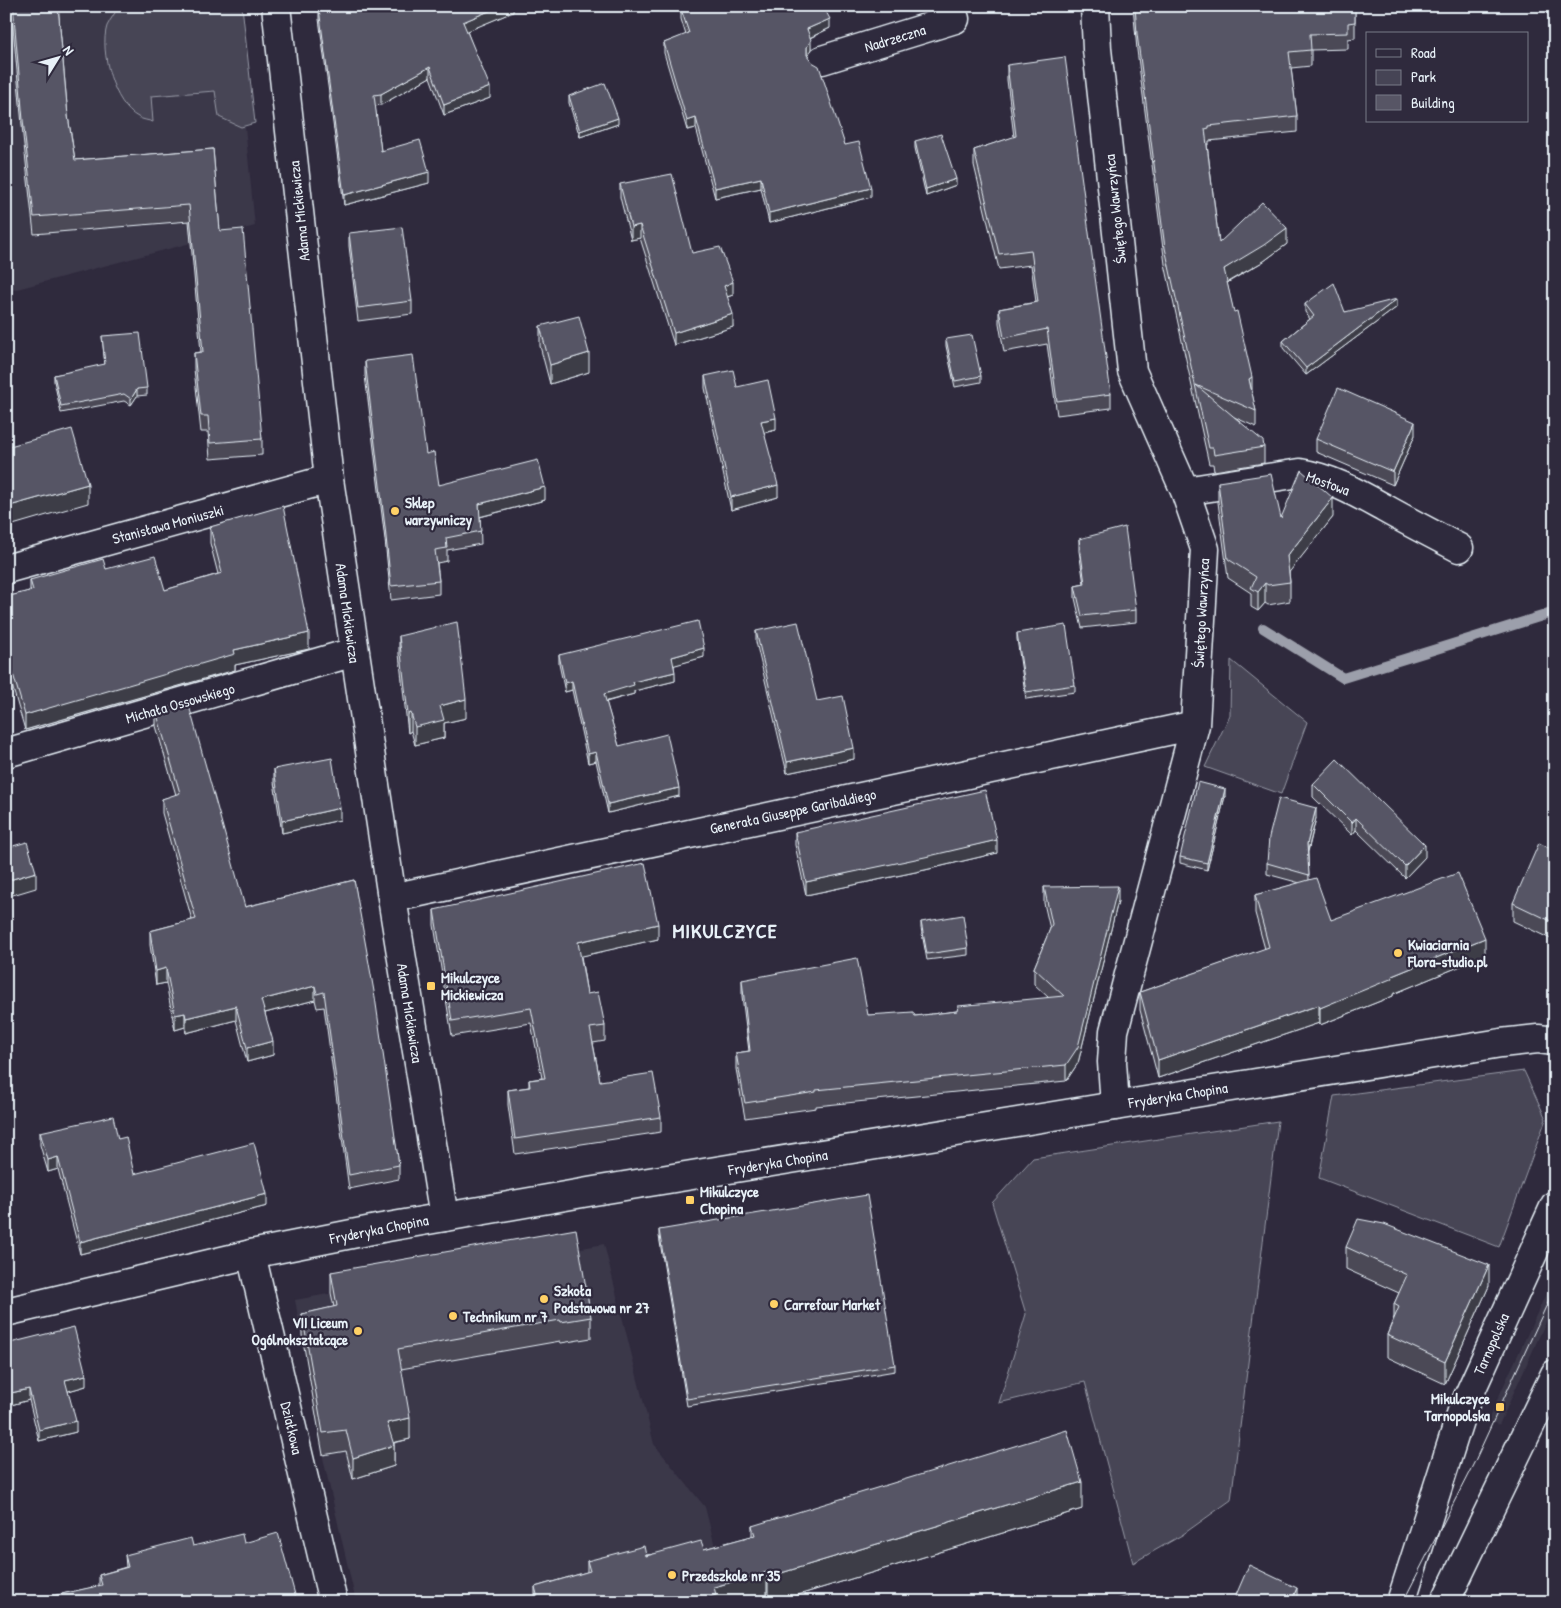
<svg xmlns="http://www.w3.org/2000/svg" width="1561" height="1608" font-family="'Patrick Hand',sans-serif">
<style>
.built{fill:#3b3749}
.green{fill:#464455;stroke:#979aa6}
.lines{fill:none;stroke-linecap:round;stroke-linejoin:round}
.stream{stroke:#9c9fab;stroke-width:10}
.minor-casing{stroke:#e8f1f8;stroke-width:31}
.tertiary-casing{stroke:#e8f1f8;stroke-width:31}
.secondary-casing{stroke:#e8f1f8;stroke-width:31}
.minor{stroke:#2f2a3d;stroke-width:28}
.tertiary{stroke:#2f2a3d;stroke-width:28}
.secondary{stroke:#2f2a3d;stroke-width:28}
.tram{stroke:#e8f1f8;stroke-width:1}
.wall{fill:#4b4957;stroke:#e8f1f8}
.shaded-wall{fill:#3d3c47;stroke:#e8f1f8}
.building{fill:#575565;stroke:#e8f1f8}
.poi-dot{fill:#ffd166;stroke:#2f2a3d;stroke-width:2}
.labels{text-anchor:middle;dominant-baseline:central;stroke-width:4.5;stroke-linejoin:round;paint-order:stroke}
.street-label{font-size:15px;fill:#e8f1f8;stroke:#2f2a3d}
.poi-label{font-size:15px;font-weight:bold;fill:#e8f1f8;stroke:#2f2a3d;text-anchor:start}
.district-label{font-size:20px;font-weight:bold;letter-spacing:1px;fill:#e8f1f8;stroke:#2f2a3d}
</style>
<rect width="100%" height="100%" fill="#2f2a3d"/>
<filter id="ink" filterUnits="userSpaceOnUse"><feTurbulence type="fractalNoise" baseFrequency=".02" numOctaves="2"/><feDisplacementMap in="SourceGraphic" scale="10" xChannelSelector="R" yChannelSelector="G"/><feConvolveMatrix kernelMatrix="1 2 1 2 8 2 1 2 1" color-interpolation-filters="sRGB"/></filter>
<g filter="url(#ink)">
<path class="built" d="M6,6H233L255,226L6,292Z
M604,1244L654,1444L705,1507L729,1602H356L323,1458L295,1300Z
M1555,1274V1302L1499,1425L1488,1420Z"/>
<path class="green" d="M119,6H142V11L202,6H242L255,123L241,127L219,117L215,91L151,96L153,122C148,120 142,120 138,117C114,105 99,51 107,26C110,20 115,13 119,6Z
M1231,660L1307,722L1281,794L1205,767L1230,715Z
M1524,1071L1546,1119L1499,1247L1319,1178L1334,1096Z
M1278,1121L1231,1500L1182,1535L1133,1563L1085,1382L999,1403L1026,1314L992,1203L1033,1158Z"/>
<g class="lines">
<path class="stream" d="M1263,628L1343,678L1555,612"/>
<defs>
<path id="minor" d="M276,6L329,479L392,898L444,1217
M1095,6L1097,49L1132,371L1185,491L1205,549L1195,725L1114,1031L1112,1062L1115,1106
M822,60L955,19L951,6
M1185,491L1300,473C1331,478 1357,493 1384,508C1409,522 1434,535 1459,548
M6,569L329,479
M6,753L354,652
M392,898L1195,725
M251,1254L333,1602"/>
<path id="tertiary" d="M6,1312L251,1254L382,1228L594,1191L1501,1043L1538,1039L1555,1041"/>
<path id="secondary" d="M1401,1602L1463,1408L1555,1205
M1445,1602L1555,1374"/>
</defs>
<use href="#minor" class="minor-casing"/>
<use href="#tertiary" class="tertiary-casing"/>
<use href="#secondary" class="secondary-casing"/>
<use href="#minor" class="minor"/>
<use href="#tertiary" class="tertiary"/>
<use href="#secondary" class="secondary"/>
<path class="tram" d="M1403,1602L1474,1463L1555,1287"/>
</g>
<path class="wall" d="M11,6H58L68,116L75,160L213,149L220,231L262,439V455L210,459L208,432H201L194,369V353L201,352L189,221L34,234L23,136Z
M513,6V12L467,31L490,98L444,115L430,77L381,105L375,106L381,151L429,183L344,205L319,19V9L378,10Z
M1133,6H1355V38L1348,39V49L1311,50V66L1291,68L1297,116V132L1209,141V144H1207L1219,243L1287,244L1264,261L1227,283L1256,411V427L1234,417L1264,447V463L1214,471L1213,464H1209L1165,264L1137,50Z
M681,9L830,28L810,38L811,49L807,56L845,145L871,197L769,223L761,188L715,198L696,128L687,130L664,53V43L686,35L681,19Z
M1007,65L1111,394V408L1057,415L1047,344L1004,352L999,323V309L1036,302L1031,265L999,269L974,165V150L1014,137L1007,80Z
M569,96L618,124L580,137L569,103Z
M915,141L956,185L926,196L915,148Z
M620,184L692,253L733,295L727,297L733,327L674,345L640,238L631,240L620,197Z
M349,233L412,301V314L358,321L349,246Z
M1305,304L1345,312L1397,307L1306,375L1283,348V341L1310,319L1305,312Z
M540,326L589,372L550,384L540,346Z
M102,336L147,388V395L137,396L131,405L124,401L61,413L54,381V375L105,365Z
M946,339L981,376V382L955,387L946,346Z
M365,361L426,454L439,485L545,500L480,517L481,544L447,550V561L437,563L439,581V594L391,600L385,540L365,375Z
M705,376L737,387L776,430L764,433L778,497L731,510L705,388Z
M1415,435L1393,485L1316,452V439Z
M1218,482L1281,518L1333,517L1289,572L1290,582V601L1268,605L1265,603L1258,611L1251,607V593L1228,578L1218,502Z
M210,527L309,649L235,665V670L25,730L9,675L6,676V597L30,591V580L106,569L165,590L218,574L210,543Z
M1079,539L1136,610V622L1082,628L1075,598V586L1084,584L1079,551Z
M756,631L817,701L854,759L787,773L756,642Z
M1017,633L1075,685V692L1026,699L1017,639Z
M399,636L466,718L444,723V738L415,745L411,731L408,733L399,654Z
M559,655L704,657L674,665L675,681L634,691V694L606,702L619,746L679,796L608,813L596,761L588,763L572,690L565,692L559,664Z
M156,711L245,907L354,880L399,1165V1179L349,1189L324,1007L317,1008L315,1000L265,1013L273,1055L247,1062L236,1020L186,1033L185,1027L175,1030L166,983L156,985L150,945V931L192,920L162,813V799L176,795L156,726Z
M274,769L340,820L282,833L274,782Z
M1313,784L1425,857L1405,878L1356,830L1352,835L1313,797Z
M1225,796L1207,870L1180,863V857Z
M1316,818L1308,852L1309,880L1331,920L1485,956L1393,994V996L1320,1025L1319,1023L1158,1078L1140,1010V992L1265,949L1255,913V895L1300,883L1267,874V863Z
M795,832L997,853L925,870L806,895L795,845Z
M1555,851V941L1513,921V903Z
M1044,887L1118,901L1078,1063L1066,1081L816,1106V1108L745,1118L736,1069V1053L749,1051L742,996V980L868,1015L915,1016L957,1011L1049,998L1034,984V968L1050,929L1044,903Z
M434,910L658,939L581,956L587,994L605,1026V1041L593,1043L600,1081L661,1117V1132L515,1154L508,1105V1090L529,1087V1080L542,1078L531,1023L452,1036L434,925Z
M921,922L968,948V955L927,960L921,928Z
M40,1132L118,1139L134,1174L267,1206L80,1254L58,1169L48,1172L40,1145Z
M659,1230L895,1365V1371L687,1406L659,1236Z
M1346,1247L1489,1286L1445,1384L1387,1357V1335L1394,1317V1304L1399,1293L1346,1269Z
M331,1272L591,1317V1338L561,1343L560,1341L401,1369L410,1439L394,1443V1466L353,1479L346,1451L323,1455L302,1335V1314L334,1307L331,1293Z
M6,1344L86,1386L68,1391L76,1432L39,1441L29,1400L11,1405L6,1387Z
M1082,1509L775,1602H768L767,1599L756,1602H535V1587L587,1572V1561L704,1549L752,1536V1526Z
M244,1543L297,1602H39V1599L99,1586V1575L126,1567L125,1555L193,1546Z"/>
<path class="shaded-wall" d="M501,6H513V12L463,33V22Z
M830,19V28L807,39V29Z
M811,40V49L807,57V47Z
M430,67V77L381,105V94Z
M490,87V98L444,115V105Z
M618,118V124L580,137V131Z
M696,118V128L687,130V121Z
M429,172V183L344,205V195Z
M761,178V188L715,198V188Z
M956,179V185L926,196V189Z
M871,188V197L769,223V213Z
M640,225V238L631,240V227Z
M1287,228V244L1264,261L1224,284V269Z
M733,282V295L724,298V286Z
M1397,299V307L1306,375V368Z
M733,314V327L674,345V333Z
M589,353V372L550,384V365Z
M1252,377V393L1249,379Z
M137,389V396L131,405V399Z
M776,418V430L761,433V421Z
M1415,422V435L1393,485V472Z
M88,484V503L6,527V507Z
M778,485V497L731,510V497Z
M545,487V500L479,517V504Z
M1333,498V517L1287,575V556Z
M1265,583V603L1258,611V592Z
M309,633V649L235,665V670L25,730V715L234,650Z
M704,648V657L672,666V657Z
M9,660V675L6,676V661Z
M675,672V681L634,691V694L604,702V694L633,682Z
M572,681V690L565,692V683Z
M466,699V718L444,723V738L415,745V727L440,706Z
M411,713V731L408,733V714Z
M854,748V759L787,773V762Z
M596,752V761L588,763V754Z
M679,788V796L608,813V804Z
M1225,789V796L1207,870V863Z
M340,808V820L282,833V821Z
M1316,808V818L1307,854V844Z
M1356,818V830L1352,835V823Z
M997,840V853L925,870L806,895V882Z
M1425,845V857L1405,878V866Z
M36,872V888L6,897V881Z
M1118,886V901L1078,1063L1066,1081V1065Z
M658,924V939L578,957V942Z
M1485,938V956L1393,994V996L1320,1025V1008L1392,976Z
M166,968V983L156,985V971Z
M315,986V1000L261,1014V1000Z
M1319,1005V1023L1158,1078V1060Z
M236,1006V1020L186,1033V1018Z
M185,1013V1027L175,1030V1015Z
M273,1041V1055L247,1062V1048Z
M58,1157V1169L48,1172V1160Z
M267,1194V1206L80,1254V1242Z
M1489,1265V1286L1445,1384V1362Z
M86,1375V1386L65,1392V1380Z
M29,1389V1400L11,1405V1393Z
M410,1418V1439L387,1444V1423Z
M76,1421V1432L39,1441V1430Z
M394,1445V1466L353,1479V1458Z
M1082,1482V1509L775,1602H768V1577Z
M767,1572V1599L756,1602H693L714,1587Z
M1297,1588V1602L1293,1597Z"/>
<path class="building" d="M13,6H58L68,116L75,160L213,149L220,231L243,229L262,439L210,443L208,416H201L194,353L203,352L189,205L34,217L23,120Z
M336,6H377L378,10L386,6H501L463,22L490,87L444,105L430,67L381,94L374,95L381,151L420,140L429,172L344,195L319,9Z
M689,6H823L830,19L807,29L811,40L807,47V55L812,62L819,66L845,145L859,142L871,188L769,213L761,178L715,188L696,118L687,121L664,43L689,33L681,9Z
M1135,6H1355V22L1348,23V33L1310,34L1311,50L1289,52L1297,116L1209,126V128L1205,129L1219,243L1262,202L1287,228L1264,245L1224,269L1234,312L1237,311L1252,377L1249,379L1256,411L1196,385L1263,441L1264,447L1214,455L1213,448H1209L1165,248L1137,34Z
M1065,57L1111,394L1057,401L1047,329L1004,338L999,309L1038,302L1031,250L999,254L974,150L1016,136L1007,65Z
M605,83L618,118L580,131L569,96Z
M941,134L956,179L926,189L915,141Z
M672,174L692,253L720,247L733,282L724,286L733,314L674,333L640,225L631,227L620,184Z
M402,227L412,301L358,308L349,233Z
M1334,283L1345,312L1397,299L1306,368L1283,341L1314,316L1305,304Z
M579,316L589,353L550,365L540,326Z
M140,333L147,388L137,389L131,399L124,394L61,406L54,375L105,364L102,336Z
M972,335L981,376L955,381L946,339Z
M413,355L426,454L434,452L439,485L538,460L545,487L479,504L481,531L446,538L447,548L435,550L439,581L391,586L385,527L365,361Z
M733,370L737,387L768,380L776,418L761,421L778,485L731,497L705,376Z
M1338,388L1415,422L1393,472L1316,439Z
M72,429L88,484L6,507V447Z
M1301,470L1333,498L1287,556L1290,582L1268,585L1265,583L1258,592L1251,588L1256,577L1228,559L1218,482L1271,474L1281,518Z
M283,506L309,633L234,650L235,654L25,715L9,660L6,661V597L33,590L30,580L103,559L106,569L155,556L165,590L222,573L210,527Z
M1125,527L1136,610L1082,616L1075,586L1085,584L1079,539Z
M698,621L704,648L672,657L675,672L633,682L634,685L604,694L619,746L667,734L679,788L608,804L596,752L588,754L572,681L565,683L559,655Z
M457,622L466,699L440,706L444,720L415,727L411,713L408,714L399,636Z
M798,622L817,701L843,696L854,748L787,762L756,631Z
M1066,625L1075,685L1026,692L1017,633Z
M188,702L245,907L354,880L375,997L399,1165L349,1175L324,992L317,994L315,986L261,1000L273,1041L247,1048L236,1006L186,1018L185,1013L175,1015L166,968L156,971L150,931L196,919L162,799L180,793L156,711Z
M332,758L340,808L282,821L274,769Z
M1337,759L1425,845L1405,866L1356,818L1352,823L1313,784Z
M1198,782L1225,789L1207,863L1180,857Z
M985,790L997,840L925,857L806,882L795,832Z
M1279,798L1316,808L1307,844L1309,875L1267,863L1269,837Z
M27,842L36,872L6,881V848Z
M1539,843L1555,851V923L1513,903Z
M645,863L658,924L578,942L587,994L598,992L605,1026L590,1028L600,1081L653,1073L661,1117L515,1139L508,1090L530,1087L529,1080L545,1078L531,1008L452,1021L434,910Z
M1458,873L1485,938L1392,976L1393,978L1320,1008L1319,1005L1158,1060L1140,992L1269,947L1255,895L1316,878L1331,920Z
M1118,886L1078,1047L1066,1065L816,1090V1092L745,1103L736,1053L750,1051L742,980L857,958L868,1015L913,1012L915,1016L957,1011L958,1006L1064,996L1034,968L1052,924L1044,887Z
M963,915L968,948L927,954L921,922Z
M113,1116L118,1139L126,1137L134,1174L254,1143L267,1194L80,1242L58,1157L48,1160L40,1132Z
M867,1195L895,1365L687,1399L659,1230Z
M1358,1219L1384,1224L1489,1265L1445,1362L1387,1335L1399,1307L1394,1304L1407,1275L1346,1247Z
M576,1229L591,1317L561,1322L560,1320L398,1349L410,1418L387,1423L394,1445L353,1458L346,1430L323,1433L302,1314L337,1306L331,1272Z
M74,1327L86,1375L65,1380L76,1421L39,1430L29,1389L11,1393L6,1376V1344Z
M1067,1430L1082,1482L768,1577L767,1572L714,1587L716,1595L693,1602H539L535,1587L590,1571L587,1561L644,1546L646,1556L701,1541L704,1549L755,1535L752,1526Z
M278,1533L297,1602H40L39,1599L102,1585L99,1575L128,1567L125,1555L191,1538L193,1546L242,1534L244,1543Z
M1249,1565L1297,1588L1293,1597L1303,1602H1233Z
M1172,1595L1174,1602H1153Z
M1128,1596L1130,1602H1109Z"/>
</g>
<g class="poi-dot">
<circle cx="395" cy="511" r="5"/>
<circle cx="1398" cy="953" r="5"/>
<rect x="426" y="981" width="10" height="10" rx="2.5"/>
<rect x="685" y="1195" width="10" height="10" rx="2.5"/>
<circle cx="544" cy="1299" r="5"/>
<circle cx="774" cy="1304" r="5"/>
<circle cx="453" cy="1316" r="5"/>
<circle cx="358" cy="1331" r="5"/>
<rect x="1495" y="1402" width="10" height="10" rx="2.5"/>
<circle cx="672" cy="1575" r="5"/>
</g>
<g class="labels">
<g class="street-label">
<text transform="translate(895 38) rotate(-17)">Nadrzeczna</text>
<text transform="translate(1115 209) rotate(-96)">Świętego Wawrzyńca</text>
<text transform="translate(299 211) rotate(-96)">Adama Mickiewicza</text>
<text transform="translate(1328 483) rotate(20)">Mostowa</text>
<text transform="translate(168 524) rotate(-15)">Stanisława Moniuszki</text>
<text transform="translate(348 613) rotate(82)">Adama Mickiewicza</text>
<text transform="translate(1201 613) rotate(-87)">Świętego Wawrzyńca</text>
<text transform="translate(180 703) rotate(-16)">Michała Ossowskiego</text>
<text transform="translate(793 811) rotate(-12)">Generała Giuseppe Garibaldiego</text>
<text transform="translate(410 1013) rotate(81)">Adama Mickiewicza</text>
<text transform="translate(1178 1095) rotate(-9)">Fryderyka Chopina</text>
<text transform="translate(778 1162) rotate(-9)">Fryderyka Chopina</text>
<text transform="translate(379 1229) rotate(-11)">Fryderyka Chopina</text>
<text transform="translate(1491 1344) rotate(-66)">Tarnopolska</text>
<text transform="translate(292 1428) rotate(77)">Działkowa</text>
</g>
<g class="poi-label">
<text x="405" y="502">Sklep<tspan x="405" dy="17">warzywniczy</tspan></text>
<text x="1408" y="944">Kwiaciarnia<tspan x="1408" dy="17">Flora-studio.pl</tspan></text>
<text x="441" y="977">Mikulczyce<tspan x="441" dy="17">Mickiewicza</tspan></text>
<text x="700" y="1191">Mikulczyce<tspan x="700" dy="17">Chopina</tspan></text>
<text x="554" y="1290">Szkoła<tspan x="554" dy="17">Podstawowa nr 27</tspan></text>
<text x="784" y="1304">Carrefour Market</text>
<text x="463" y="1316">Technikum nr 7</text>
<text x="348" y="1322" text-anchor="end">VII Liceum<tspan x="348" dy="17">Ogólnokształcące</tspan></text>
<text x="1490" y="1398" text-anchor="end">Mikulczyce<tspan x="1490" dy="17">Tarnopolska</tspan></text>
<text x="682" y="1575">Przedszkole nr 35</text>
</g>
<g class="district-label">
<text x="725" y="930">MIKULCZYCE</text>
</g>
</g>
<rect width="1561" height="1608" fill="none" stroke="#2f2a3d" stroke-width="25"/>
<rect x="12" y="12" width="1536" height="1583" fill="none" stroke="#e8f1f8" stroke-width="2" filter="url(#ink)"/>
<rect x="1366" y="32" width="162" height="90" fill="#2f2a3d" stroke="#797a88"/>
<rect x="1376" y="49" width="25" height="8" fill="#2f2a3d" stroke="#797a88"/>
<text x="1411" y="58" font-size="15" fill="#e8f1f8">Road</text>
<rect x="1376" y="70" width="25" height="15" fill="#464455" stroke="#797a88"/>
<text x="1411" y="82" font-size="15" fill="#e8f1f8">Park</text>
<rect x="1376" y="95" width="25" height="15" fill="#575565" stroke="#797a88"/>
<text x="1411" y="108" font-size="15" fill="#e8f1f8">Building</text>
<g transform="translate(58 58) rotate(53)" stroke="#2f2a3d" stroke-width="4" paint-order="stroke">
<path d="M0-4L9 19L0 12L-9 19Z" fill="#e8f1f8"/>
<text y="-8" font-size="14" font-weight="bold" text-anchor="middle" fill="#e8f1f8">N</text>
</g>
</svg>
